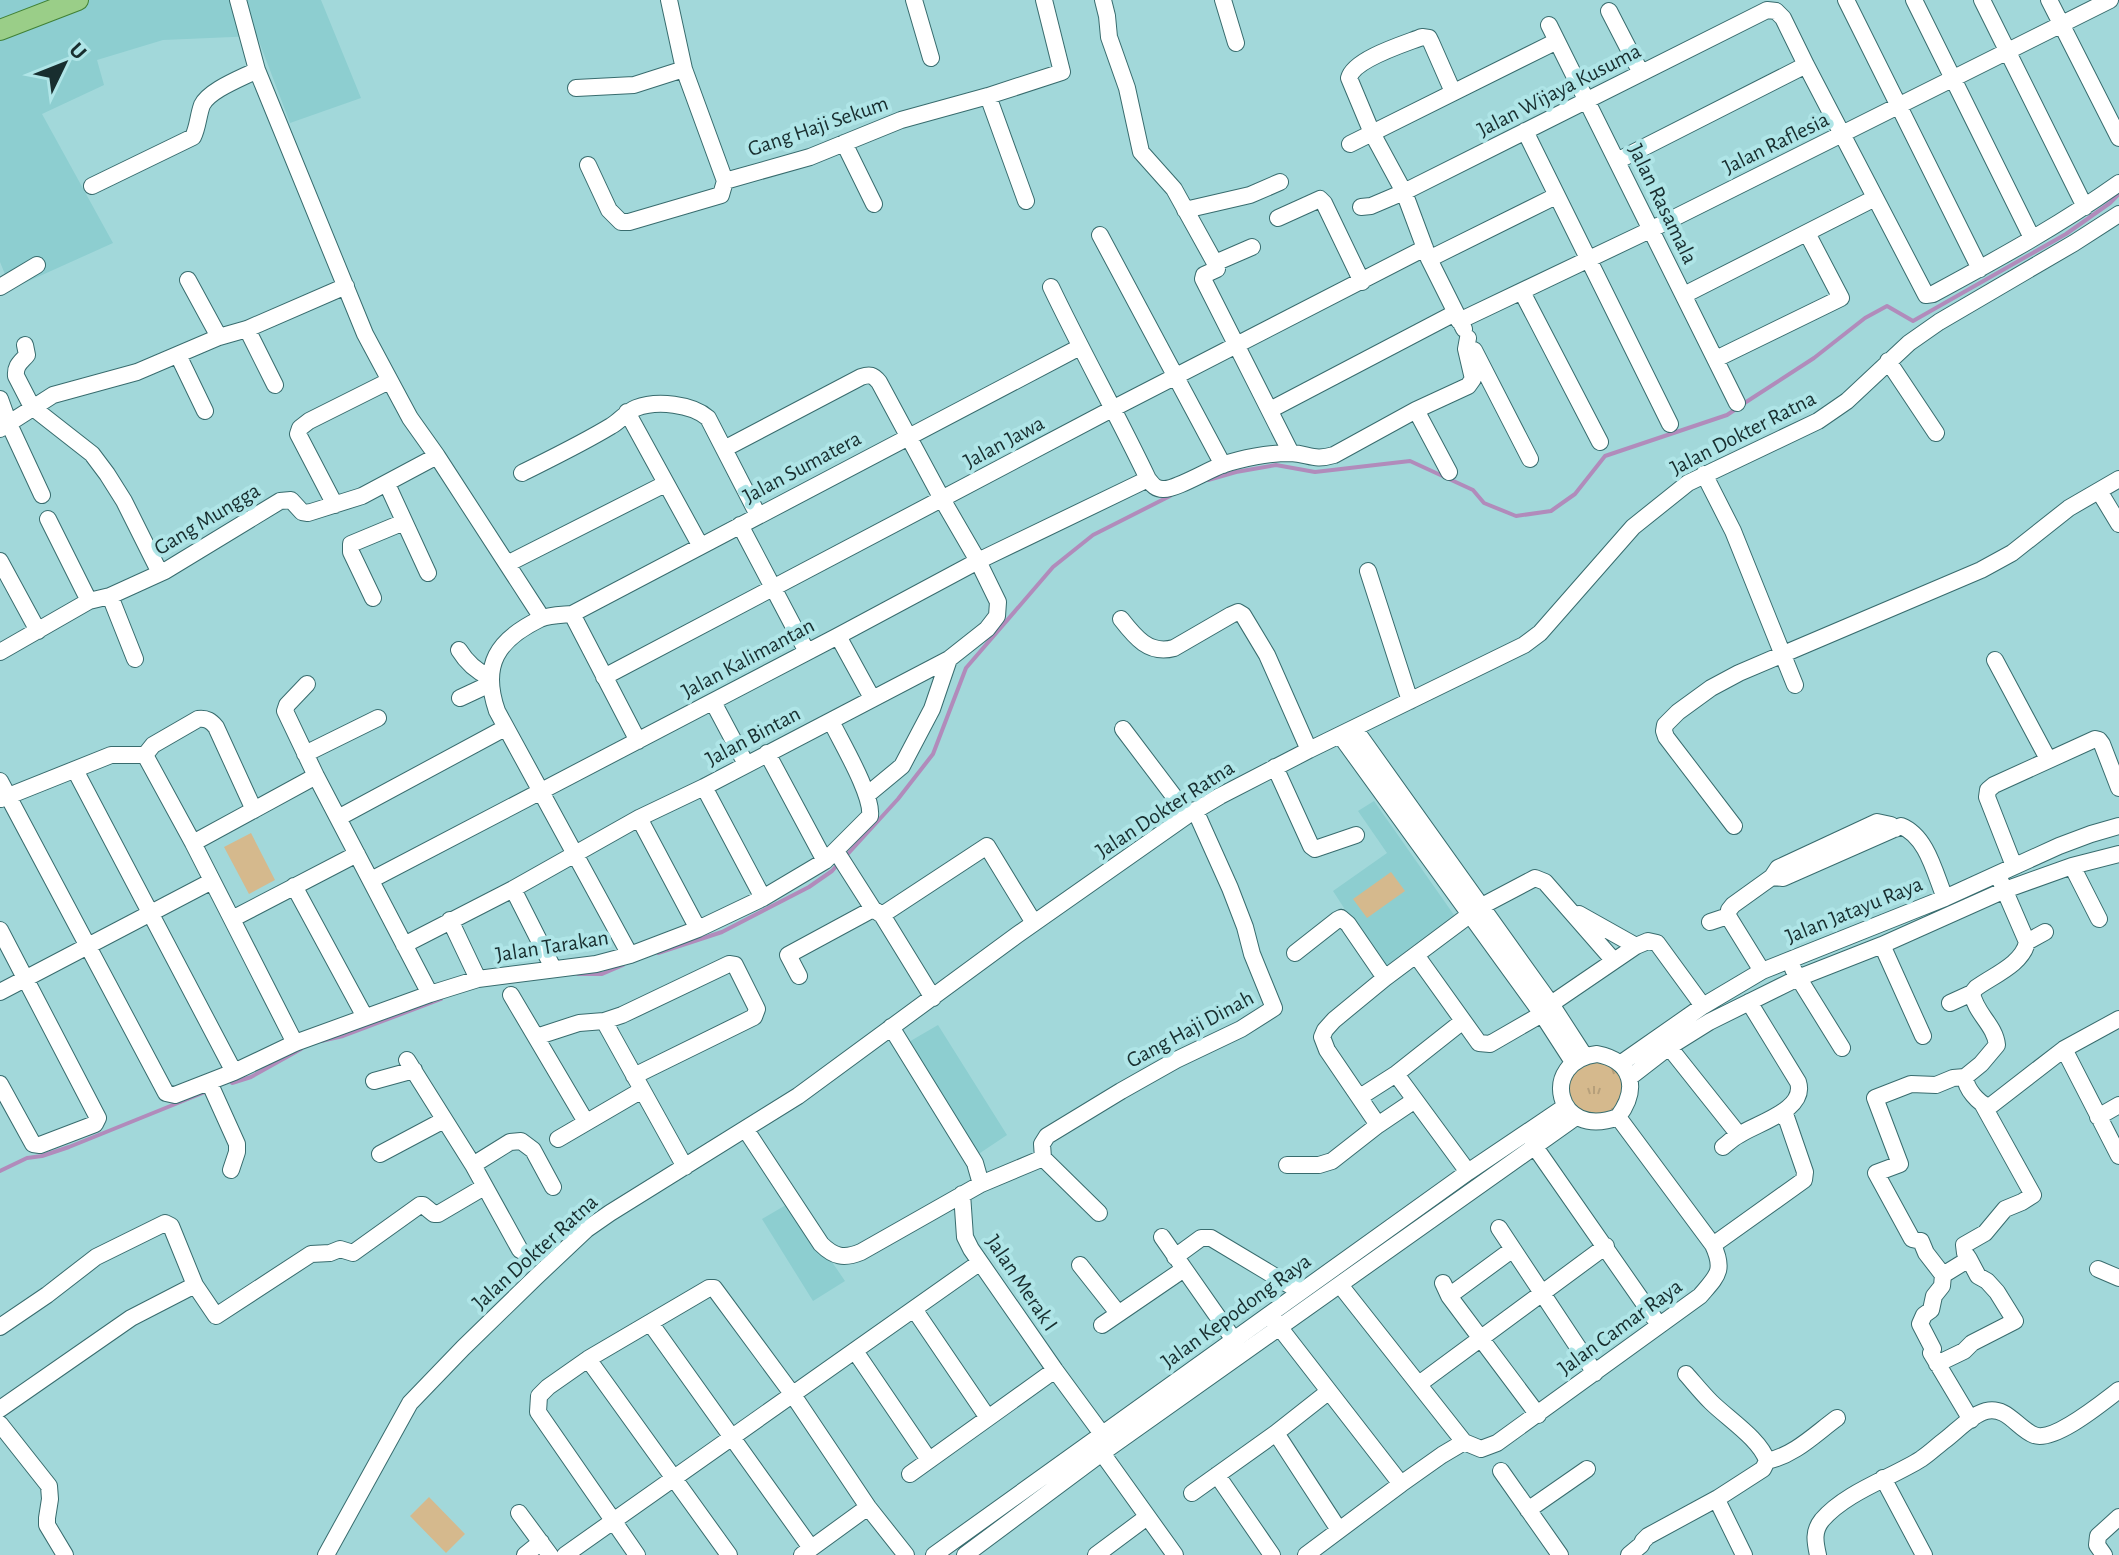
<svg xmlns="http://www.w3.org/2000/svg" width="2119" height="1555" font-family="'Alegreya Sans',sans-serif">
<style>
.built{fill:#8dced0}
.grass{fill:#d5b98d}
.park{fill:url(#park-tufts)}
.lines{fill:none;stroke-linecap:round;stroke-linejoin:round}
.stream{stroke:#b18bbb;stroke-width:4}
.minor-tunnel{stroke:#86b6b8;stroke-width:16;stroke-dasharray:16 8;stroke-linecap:butt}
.minor-casing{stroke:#386c6e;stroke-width:18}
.major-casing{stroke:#418135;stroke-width:22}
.minor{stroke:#fff;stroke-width:16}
.major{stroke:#9ace88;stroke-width:20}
.labels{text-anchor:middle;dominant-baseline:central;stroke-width:8;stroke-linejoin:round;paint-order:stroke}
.street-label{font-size:22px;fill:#182e2f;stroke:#afe5e7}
</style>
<defs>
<pattern id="park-tufts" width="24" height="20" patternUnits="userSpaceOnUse" patternTransform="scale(2)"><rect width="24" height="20" fill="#d5b98d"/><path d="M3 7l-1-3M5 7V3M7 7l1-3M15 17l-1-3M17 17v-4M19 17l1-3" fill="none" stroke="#b69f7a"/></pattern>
</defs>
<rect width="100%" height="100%" fill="#a2d8da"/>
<path class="built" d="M0,0H321L361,98L290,123L257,36L163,40L97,60L104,85L42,114L113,243L11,289L0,262Z
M1374,801L1454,915L1383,968L1333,891L1387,853L1358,811Z
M938,1025L1007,1135L977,1155L907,1043Z
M791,1202L845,1281L813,1301L762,1219Z"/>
<path class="grass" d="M251,833L275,880L249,894L224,847Z
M1391,872L1405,891L1367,918L1353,899Z
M429,1497L465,1534L446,1553L410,1516Z"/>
<path class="park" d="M1598,1060L1619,1071L1625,1087L1615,1110L1591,1116L1576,1108L1568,1093L1570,1076L1575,1069Z"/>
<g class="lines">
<path class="stream" d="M1743,404L1814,358L1865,318L1887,306L1913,321L2066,234L2110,203L2119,194
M1208,480L1236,472L1276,465L1315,472L1410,461L1473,490L1484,503L1516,516L1551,511L1575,494L1605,456L1727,415L1736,409
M845,857L898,799L933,754L966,668L1053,567L1093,535L1170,496
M658,953L722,932L809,887L832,871L839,863
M578,974H602L623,965
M321,1041L343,1036L441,999
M232,1083L251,1077L301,1049
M0,1171L27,1158L42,1156L69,1147L210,1090"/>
<path class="minor-tunnel" d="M520,1250L536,1277"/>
<defs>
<path id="minor" d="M238,0L257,70L365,334L410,418L437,456L542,618
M669,0L684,69L725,181
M914,0L931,58
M1103,0L1107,16L1109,37L1127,88L1141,152L1174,189L1215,263
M1223,0L1236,43
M1846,0L1980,269
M1914,0L2032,238
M1982,0L2085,207
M2049,0L2119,138
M1609,11L1641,73
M1549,25L1737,403
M576,88L634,85L684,69
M1453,92L1431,42L1429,38L1422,37C1404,44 1354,59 1349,78L1372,133L1404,192L1429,259L1464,329
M988,96L1026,201
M1525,131L1670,424
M844,143L874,204
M1350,144L1557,41
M1617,161L1806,65
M588,165L609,210L621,222H629L721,195L725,181
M725,181L810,157L901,120L988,96L1062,72L1044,0
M92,186L193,137C198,127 198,116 202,105C209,90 242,78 257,70
M1361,207L1371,206L1404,192L1767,10L1776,11L1783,18L1806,65L1926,295L1933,294C1996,260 2060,225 2119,183
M1185,210L1250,195L1280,182
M1278,218L1320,199L1324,203L1362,282
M1100,235L1223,465
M1252,247L1215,263L1217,269L1204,275L1203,279L1291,453
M1429,259L1556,196
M188,280L219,337
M0,287L37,265
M1051,287C1082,352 1117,414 1148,479C1152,484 1155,489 1163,489C1175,490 1208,470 1222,465C1242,458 1269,453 1291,453C1309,454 1314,461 1334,455L1416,410L1468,386L1473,379L1466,349L1468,338
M1522,292L1600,442
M1684,295L1875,198
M1459,321L1650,230L2110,0
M247,329L275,385
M25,345L27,355C21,362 15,365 16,376L32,407L92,454L107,474L124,501L160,573
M1474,350L1530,459
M178,355L205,411
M1716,359L1841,298L1807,233
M1888,361L1936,433
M0,399L9,424L42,495
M1270,410L1455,313
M1416,410L1449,472
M627,412L700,545
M0,429L53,395L137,372L219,337L247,329L346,286
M522,473C552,458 583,443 611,426C620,421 626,412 636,408C657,400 692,404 708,418L758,515
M1704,474L1733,531L1795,685
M387,484L428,573
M2099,491L2119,524
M335,505L298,434L300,428L309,421L389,381
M48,519L89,601
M740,525L807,652
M0,561L38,631
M507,564L665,484
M1368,571L1410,701
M110,596L135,659
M373,598L351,552V544L404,522
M572,614L638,741
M1121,619C1135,637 1149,655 1174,648L1231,615L1238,612L1243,615L1267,655L1309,750
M838,636L872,698
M459,650C467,663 476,671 489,677
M0,652L89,601L110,596L165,571L280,501L291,500L302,512L308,513L362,496L437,456
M1995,660L2048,759
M604,677L1114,408L1425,248
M307,684L287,705L285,711L316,776L430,994
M460,698L490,684
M713,702L746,764
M1354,728L1551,1004L1584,1055
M1123,729L1188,815
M1340,735L1542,1014L1573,1062
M767,753L825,861
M305,754L378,718
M145,755L193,843L295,1043
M1275,767L1311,846L1315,849L1356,835
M75,770L234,1072
M0,781L166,1093L175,1095L234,1072L295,1043L430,994L478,979L596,964L630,955L698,929L763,898L825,861L870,816C873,795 841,742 831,721
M704,787L763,898
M867,795L902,766L932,709L949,659
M1,799L111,755H145L153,745L198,719C207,718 211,721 216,727L254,810
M338,818L505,728
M639,818L698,929
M1734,826L1666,737L1664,731L1665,725L1678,712L1711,688L1739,673L1981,570L2012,553L2069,508L2119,479
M193,843L316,776
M836,851L873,909L882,915L933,998
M2014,866L1987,797L1988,790L1994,785L2095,739L2099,740L2102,744L2119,788
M2072,866L2099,919
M1772,877L1783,878L1901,826C1927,836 1935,874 1945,898
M371,880L838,636L978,561L1148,479
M2001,882L2027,942C2023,964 1992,976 1976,988L1972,993C1975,1013 1995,1025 1997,1045L1981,1064L1965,1077C1966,1089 1978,1103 1989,1107L2064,1049L2119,1019
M294,886L365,1017
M513,889L553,968
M1579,914L1636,946
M882,915L987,846L1034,923
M1728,916L1762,971
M232,919L357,854
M450,920L478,979
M1710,922L1728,916L1729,910L1733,905L1772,877L1778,868L1877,822L1891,825L1895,829
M0,930L98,1118L95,1124L40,1145L33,1144L0,1084
M2027,942L2045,932
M404,945L513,889L639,818L704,787L949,659L987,629L997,616L998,602L978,561L942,499L879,382C873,375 870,374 861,377L724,449
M1882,945L1923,1036
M1295,953L1337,920L1341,918L1348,924L1385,978
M630,955L497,711C481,665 497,640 540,619C549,615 562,615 572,614L1080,347
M1416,955L1479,1043L1490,1044L1542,1014
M1793,969L1842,1048
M799,976L788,955L873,909
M0,992L212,881
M511,995L586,1122
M1950,1003L1972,993
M1551,1004L1636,946L1648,941L1657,943L1703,1006
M604,1021L685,1167
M536,1037L579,1023L604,1021L622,1015L729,964L735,965L757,1009L754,1017L634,1076
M1669,1047L1739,1135
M2064,1049L2119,1156
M1597,1054C1633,1061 1639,1089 1618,1117C1555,1141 1539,1061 1597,1054Z
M407,1060L473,1165L520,1250
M1620,1064L1703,1006L1762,971L1945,898L2059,846L2091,834L2119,826
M1396,1074L1468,1172
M1629,1078L1669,1047L1709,1022L1798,978L1882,945L2005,890L2072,866L2119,854
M374,1081L414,1070
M209,1082L237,1144V1152L231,1170
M1360,1097L1396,1074L1463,1021
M2098,1117L2119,1105
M1378,1125L1327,1050L1322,1037L1325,1030L1334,1020L1385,978L1480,907L1535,878L1545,882L1614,961
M746,1130L821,1244C834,1257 844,1259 861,1252L981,1184L975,1163L891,1027
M558,1139L642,1090
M1535,1147L1659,1325
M1723,1147C1728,1143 1733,1138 1739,1135C1757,1123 1807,1110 1798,1082L1749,1002
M380,1154L444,1120
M1043,1158L1042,1144L1047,1136L1121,1091L1176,1060L1241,1029L1274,1008L1252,954L1245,927L1230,888L1195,810
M473,1165L510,1142L521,1141L533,1150L553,1187
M1287,1165H1319L1332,1161L1378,1125L1415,1100
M981,1184L1043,1158L1099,1213
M962,1194L965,1237L971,1249L1055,1370L1102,1434
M1499,1228L1595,1373
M1162,1237L1234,1340
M1713,1245L1804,1180L1805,1172L1784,1111
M1175,1257L1201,1238H1211L1301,1292
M1080,1265L1118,1313
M2098,1269L2119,1278
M1943,1275L1926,1253L1921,1241L1912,1239L1876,1173L1900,1164L1875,1098L1911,1084L1936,1085L1953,1078L1965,1077
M1443,1283L1449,1296L1538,1415
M1340,1285L1464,1442
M1449,1296L1513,1249
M914,1309L988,1418
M1273,1319L1401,1484
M651,1324L811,1548
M1102,1325L1184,1269
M0,1327L47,1295L96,1257L165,1223L171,1226L195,1285L216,1316L311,1254L330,1253L340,1249L353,1253L420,1205H423L434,1214H438L484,1187
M855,1351L929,1460
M588,1359L729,1555
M1937,1364L1964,1351L1972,1343L2015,1321L1997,1292L1987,1281L1978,1276L1969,1259
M1686,1374C1694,1383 1702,1393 1711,1402C1727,1418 1761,1440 1767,1461L1763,1469L1718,1498L1719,1504L1744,1555
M1419,1384L1606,1246
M0,1409L131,1318L195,1285
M1971,1420L1931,1353L1933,1349L1920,1324L1924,1315L1931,1310L1934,1296L1942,1286L1943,1275L1969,1259L1965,1253L1964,1245L1985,1233L2005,1209L2022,1202L2033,1195L1983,1105
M0,1424L49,1486L50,1499L47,1518V1525L65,1555
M1276,1433L1339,1530
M1464,1442L1481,1449L1497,1443L1700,1296C1717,1276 1725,1271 1713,1245L1618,1117
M1102,1453L1175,1555
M1767,1461C1795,1455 1815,1434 1837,1418
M1501,1471L1560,1555
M910,1474L1055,1370
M1217,1475L1272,1555
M1883,1478L1924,1555
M1192,1493L1276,1433L1328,1392
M1528,1510L1587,1469
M519,1513L550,1555
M326,1555L410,1403L463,1348L536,1277L587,1229L610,1213L798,1096L1017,935L1188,815L1220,796L1309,750L1524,645L1540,633L1633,527L1688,483L1818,421L1847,401L1909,343L1939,322L2074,243L2119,214
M525,1555L541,1542
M565,1555L979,1263
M637,1555L538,1412L539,1396L548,1387L588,1359L709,1288H714L717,1292L793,1395L868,1507L906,1555
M802,1555L868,1507
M934,1555L1468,1172L1566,1106
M965,1555L1095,1458L1576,1117
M1096,1555L1147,1517
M1306,1555L1401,1484L1442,1455L1464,1442
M1629,1555L1641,1545L1643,1541L1648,1536L1718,1498
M1818,1555C1815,1542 1813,1531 1822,1520C1846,1492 1891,1478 1921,1459C1930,1453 1937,1446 1945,1440C1957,1431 1971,1415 1986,1411C2007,1406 2017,1428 2034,1435C2054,1443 2103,1402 2119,1390
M2104,1555L2097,1545L2098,1536L2119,1517"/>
<path id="major" d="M0,30L78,0"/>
</defs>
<use href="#minor" class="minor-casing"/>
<use href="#major" class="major-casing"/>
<use href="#minor" class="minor"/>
<use href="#major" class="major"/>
</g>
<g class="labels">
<g class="street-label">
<text transform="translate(1559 90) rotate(-27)">Jalan Wijaya Kusuma</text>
<text transform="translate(818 126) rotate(-19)">Gang Haji Sekum</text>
<text transform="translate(1776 143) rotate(-26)">Jalan Raflesia</text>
<text transform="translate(1663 204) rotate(64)">Jalan Rasamala</text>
<text transform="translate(1743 433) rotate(-27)">Jalan Dokter Ratna</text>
<text transform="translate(1004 442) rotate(-28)">Jalan Jawa</text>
<text transform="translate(802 467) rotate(-28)">Jalan Sumatera</text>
<text transform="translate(207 519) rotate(-31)">Gang Mungga</text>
<text transform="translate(748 658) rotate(-28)">Jalan Kalimantan</text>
<text transform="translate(753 736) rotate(-28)">Jalan Bintan</text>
<text transform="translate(1165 809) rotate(-33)">Jalan Dokter Ratna</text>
<text transform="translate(1854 910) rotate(-22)">Jalan Jatayu Raya</text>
<text transform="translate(552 946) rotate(-9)">Jalan Tarakan</text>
<text transform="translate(1190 1029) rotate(-28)">Gang Haji Dinah</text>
<text transform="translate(535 1252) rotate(-42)">Jalan Dokter Ratna</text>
<text transform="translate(1022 1283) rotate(56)">Jalan Merak I</text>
<text transform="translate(1236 1311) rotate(-36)">Jalan Kepodong Raya</text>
<text transform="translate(1620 1327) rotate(-36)">Jalan Camar Raya</text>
</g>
</g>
<g transform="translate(64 64) rotate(47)" stroke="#afe5e7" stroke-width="6" paint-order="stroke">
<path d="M0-6L14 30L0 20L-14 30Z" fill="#182e2f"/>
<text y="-12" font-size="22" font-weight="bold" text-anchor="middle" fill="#182e2f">U</text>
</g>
</svg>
